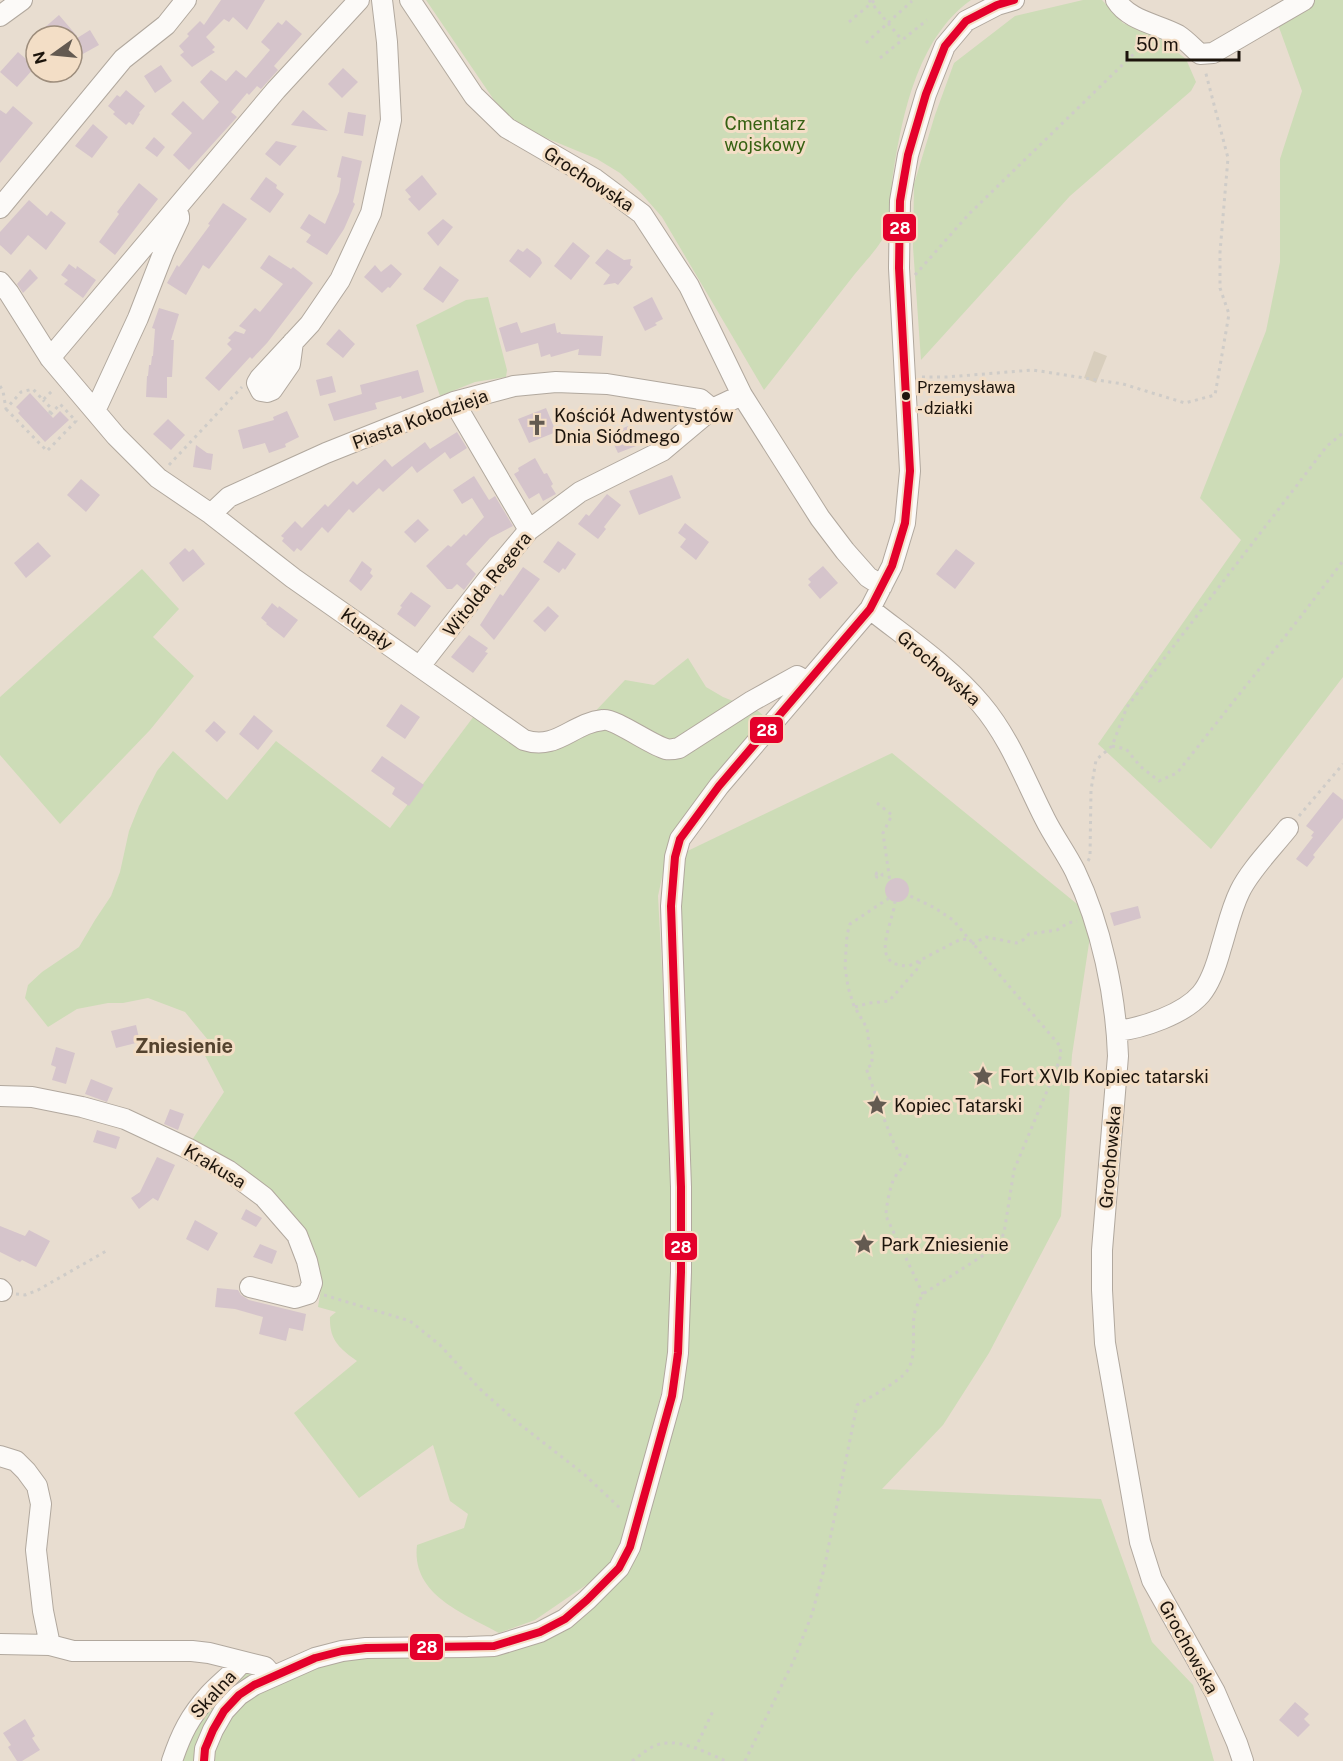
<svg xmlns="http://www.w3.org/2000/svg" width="1343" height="1761" font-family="'Public Sans',sans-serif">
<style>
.industrial{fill:#d8cebd}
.green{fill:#cddcb7}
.building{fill:#d5c4cb}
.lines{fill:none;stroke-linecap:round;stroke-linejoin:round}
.minor-casing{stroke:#b1a89e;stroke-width:22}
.path{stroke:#cfccc8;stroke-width:3;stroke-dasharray:3 4.5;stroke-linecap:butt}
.minor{stroke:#fcfaf8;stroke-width:20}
.bus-1-casing{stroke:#f3dec6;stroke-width:12}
.bus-1{stroke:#e4002b;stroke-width:8}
.bus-dot{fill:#1c140c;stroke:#f3dec6;stroke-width:2}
.labels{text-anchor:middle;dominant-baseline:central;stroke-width:6;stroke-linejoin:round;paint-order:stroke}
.bus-label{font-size:16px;fill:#1c140c;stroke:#f3dec6;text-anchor:start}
.park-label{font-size:18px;fill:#366112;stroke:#f3dec6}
.street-label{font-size:18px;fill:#1c140c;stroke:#f3dec6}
.poi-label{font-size:18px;fill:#1c140c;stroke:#f3dec6;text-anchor:start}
.neighbourhood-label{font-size:20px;font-weight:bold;fill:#54432f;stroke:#f3dec6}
.line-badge{stroke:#f3dec6;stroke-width:2}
.badge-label{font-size:16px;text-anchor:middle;font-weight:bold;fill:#fff}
</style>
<rect width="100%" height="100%" fill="#e8ddd0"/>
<path class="industrial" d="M1094,351L1107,356L1096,383L1084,378Z"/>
<path class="green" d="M426,0H971C916,39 901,120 892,182C891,194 889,228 884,236C879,248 859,268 851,279C822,316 793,353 764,390L662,217L640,192L620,173L597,159L529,131L511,118L494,100Z
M1083,0H1102L1123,23L1159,38L1186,59L1196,82L1191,91L1070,196L921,360L913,247L914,184L935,115L954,63L1015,16Z
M1308,0H1343V677L1211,849L1098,744L1241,540L1200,498L1266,331L1280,262V159L1302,91L1276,19Z
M488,297L507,370L506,377L475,382L440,396L416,325L466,300Z
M142,569L179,609L153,637L194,676L150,730L60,824L0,755V697Z
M688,658L706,687L723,697L758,711L764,716L766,724L667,854L658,896L673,1176L671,1353L629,1524L611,1568L535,1620L499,1633C464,1613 411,1595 417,1545L464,1528L468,1514L450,1501L433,1445L359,1498L294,1413L357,1361C340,1349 329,1340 330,1317L336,1312L318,1307L321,1289L308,1247L188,1146L224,1092L201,1048L208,1040L185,1012L148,998L123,1003H108L77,1009L48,1027L25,998L28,985L42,972L79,947L95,920L111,896L120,872L129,831L139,806L157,771L173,751L227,800L276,741L390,828L477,712L508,737L567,741L625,680L654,685Z
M892,753L1093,917L1072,1055L1061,1216L989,1353L943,1425L882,1489L1101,1499L1152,1642L1193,1685L1214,1761H204L224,1711L315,1658L468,1647L540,1632L619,1568L672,1396L675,857Z
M250,1670L258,1674L197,1761H178L188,1731L238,1676Z"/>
<path class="building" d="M221,0H265L247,30L233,17L229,22L224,19L206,37L215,47L212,50L215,52L192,67L180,55L184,52L179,46L189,36L187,34L200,21L204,25Z
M59,15L77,36H35Z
M286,20L302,34L274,66L278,70L261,89L257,86L249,95L247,93L231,112L237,117L189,170L173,155L192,133L171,114L183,101L203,120L219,102L200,82L211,70L226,81L236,70L246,78L270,50L261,42L278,22L282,25Z
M90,30L99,45L81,55L74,40Z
M18,52L35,67L17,87L0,72Z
M161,65L172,81L155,93L144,76Z
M343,68L358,82L342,98L328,84Z
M126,90L145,106L139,113L140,114L133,125L129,122L126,125L113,114L115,112L108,106L117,95L120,97Z
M13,106L33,123L0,163V110L6,114Z
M303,110L328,131L291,125Z
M348,112L366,115L363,136L344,133Z
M93,124L108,137L92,158L75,146Z
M154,137L165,147L157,157L145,148Z
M276,141L297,146L280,166L265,154Z
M342,156L362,161L353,202L355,204L344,229L327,255L306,242L311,235L300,228L309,214L325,224L339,192L341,178L337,177Z
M422,175L437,194L419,211L408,199L411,197L405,190Z
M266,177L277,185L276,188L284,194L270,213L250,199Z
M139,183L158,199L115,255L99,242L119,214L117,212Z
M29,200L47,216L51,211L66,223L46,250L28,235L11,255L0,245V232Z
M223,203L247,219L209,269L203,265L186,295L167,283L177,265L179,267L210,225L208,224Z
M443,219L453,227L438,246L427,233Z
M573,242L590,256L571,280L554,266Z
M527,248L540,258L542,263L530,278L509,261L518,249L523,252Z
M607,249L624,260L631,259L630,265L633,267L618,285L615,283L603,285L610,275L595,263Z
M269,255L291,269L293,267L313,283L267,343L252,359L250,357L219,391L205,378L232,349L227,344L231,340L228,338L235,331L244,334L246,330L239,326L255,308L260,312L283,284L260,268Z
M69,264L76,269L77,266L96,280L83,298L64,284L68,280L61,275Z
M391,264L402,274L390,288L388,287L382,293L364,277L375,265L381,272Z
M440,266L459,280L443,303L423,289Z
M30,269L38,278L23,293L17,284Z
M652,297L663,319L655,323L657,325L645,331L633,307Z
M159,308L179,314L171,340H174L172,377H167V398L146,397L147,376H148L149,365H151L152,356H153L155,329L152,328Z
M517,322L521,333L555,323L557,333L560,332L561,334L603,336L601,356L578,355L579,349L551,357L550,354L541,357L538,343L506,352L499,328Z
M339,329L355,344L343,358L326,344Z
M418,370L424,392L402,399L401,396L375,403L377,409L334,421L328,404L362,394L360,385Z
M332,376L336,392L320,396L316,380Z
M30,393L53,418L60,411L69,420L45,442L18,413L20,411L16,407Z
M546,408L556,432L529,443L518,419Z
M287,411L299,437L285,444L286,447L269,453L265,443L243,449L238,430L274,420L273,417Z
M168,419L185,435L171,450L153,434Z
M628,426L636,446L618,453L609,434Z
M457,432L467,448L450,459L445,452L417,473L412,466L383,492L379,488L353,513L349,509L328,533L322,527L301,551L297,548L294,552L282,541L284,538L281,536L295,521L302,528L325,504L328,507L353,481L357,485L385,459L392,467L425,442L430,449Z
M196,445L207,453L213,454L211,470L193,467Z
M535,458L544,474L547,473L553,484L551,486L556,494L543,501L539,493L529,499L514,474L519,471L518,468Z
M672,475L681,498L639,515L629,491Z
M474,476L489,500L495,496L513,526L490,538L466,564L476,574L464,590L457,584L452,589H447L426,566L448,545L451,547L464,534L466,536L484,517L472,498L462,504L453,490Z
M81,479L100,495L86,512L67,495Z
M607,494L621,505L604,527L606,529L598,539L578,524L586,514L589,516Z
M418,519L429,530L415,543L404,532Z
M685,523L709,542L696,560L680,547L686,539L678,533Z
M558,541L576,554L565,570L563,568L559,573L543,562Z
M38,542L51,556L26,578L14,563Z
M185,548L189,552L193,549L205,564L183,582L169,563Z
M956,549L975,563L955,589L936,574Z
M362,561L372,569L370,573L373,576L361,591L349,581Z
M823,566L838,583L820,599L808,585L811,582L808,579Z
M523,567L540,579L494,640L480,625L500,594L503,596Z
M411,592L431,606L415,627L397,614L402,607L400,606Z
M272,603L278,608L279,606L298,620L284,638L266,624L267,623L261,618Z
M548,606L559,616L545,632L533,621Z
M469,635L488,648L485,652L488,653L473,673L451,657Z
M401,704L420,717L405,739L386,726Z
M254,715L273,731L258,750L239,734Z
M214,721L226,732L217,742L205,731Z
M382,756L424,785L409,806L392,794L395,788L371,771Z
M1333,792L1343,800V818L1313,855L1315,857L1307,867L1296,859L1313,837L1311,836L1314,832L1306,826Z
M885 890a12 12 0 1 1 24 0a12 12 0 1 1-24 0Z
M1138,906L1141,918L1114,926L1110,913Z
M136,1025L140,1042L116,1048L111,1031Z
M56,1047L75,1053L66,1084L52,1080L56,1067L51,1065Z
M91,1079L113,1088L107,1102L85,1094Z
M170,1109L184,1114L178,1130L164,1124Z
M97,1130L120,1137L116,1149L93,1142Z
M157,1157L175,1165L158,1201L153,1198L139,1209L131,1198L140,1192Z
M246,1209L262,1218L256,1227L241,1219Z
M195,1220L218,1233L208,1251L186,1239Z
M0,1226L25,1236L29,1230L50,1241L36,1267L22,1260L20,1262L0,1252Z
M260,1244L277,1251L272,1264L253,1257Z
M217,1288L238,1290L241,1295L249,1300L306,1314L303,1331L289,1328L286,1341L259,1334L263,1317L235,1309L215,1307Z
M1295,1702L1309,1714L1304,1719L1310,1725L1298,1737L1279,1720Z
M25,1719L35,1736L32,1738L40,1750L22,1761H17L8,1747L11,1745L3,1733Z"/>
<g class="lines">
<defs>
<path id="minor" d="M410,0L474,96L507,128L595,179L642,214L689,286L742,395L820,518L845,551L868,577L882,586
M1116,0C1129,21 1158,24 1178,35C1186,40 1193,48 1200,54L1213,53L1304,0
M0,16L22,0
M0,208L123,59L166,25L186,0
M0,282L9,293L50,358L116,436L158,478L211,514L293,578L524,740C557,751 572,723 603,720C614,718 651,745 666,749C670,750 675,749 679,748L752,701L797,676L808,682
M293,342L290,364L272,390L267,392L261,391L257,383L260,378L310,324L340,280L371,213L391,120L387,42L382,0
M50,358L276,90L359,0
M454,402L529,530
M95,411L138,318L164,251L179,219V216
M211,514L229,497L326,453L454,402L514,386L556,382L607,384L700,399L712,409
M870,609C908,639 950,667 981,704C1010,738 1025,780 1045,819C1054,837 1066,853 1075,871C1101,925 1116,996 1118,1056L1102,1250V1290L1105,1343L1140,1542L1152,1580L1215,1692L1237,1743L1243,1761
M420,666L488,579L529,530L580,492L662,451L712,409L742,395
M1117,1031C1143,1028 1184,1014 1201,994C1211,982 1217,963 1221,948C1227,929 1231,909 1240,891C1250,870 1273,847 1288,828
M0,1096L32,1097L82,1107L125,1119L189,1149L229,1171L264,1197L297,1235L307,1261L312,1283L308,1294L295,1298L250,1287
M0,1289L2,1291
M0,1456L16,1461L26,1471L37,1486L41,1504L36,1550L43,1611L50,1645
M0,1644L50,1645L73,1651H192L209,1653L265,1667L273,1676
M172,1761C181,1734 190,1716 209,1695C220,1683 233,1674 242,1662
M204,1761L205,1749L213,1730L224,1711L239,1695L254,1685L315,1658L342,1651L366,1648L468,1647L494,1646L540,1632L565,1619L587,1600L619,1568L630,1547L672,1396L678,1353L681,1272V1187L671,906L675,857L680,839L719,786L870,609L892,566L905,523L910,471L899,268L900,201L908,155L926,94L945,46L966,21L997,5L1014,0"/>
</defs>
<use href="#minor" class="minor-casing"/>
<path class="path" d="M869,0L902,40
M849,22L875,0
M866,43L912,1
M880,58L927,20
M915,275L969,214L1147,41
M922,377H947L1033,370L1123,384L1185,403L1215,395L1229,314L1220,288V252L1228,158L1205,70
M0,386L3,391L6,409L21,392L33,389L43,400L54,389
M6,409L47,451L76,421L60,404L49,416L51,408L43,400
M169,465L242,387
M1112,746L1126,749L1140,766L1159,781L1177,773L1302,615L1343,561
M877,803L892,815L883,833L890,882
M1299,816L1343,764
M1088,861L1090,857L1091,790L1096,760L1112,746L1127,707L1327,446L1343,433
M876 875a3 3 0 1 1 6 0a3 3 0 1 1-6 0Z
M889,898L850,924L847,935L845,967L848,987L854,1006L867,1028L869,1044L872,1050V1065L866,1068C877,1097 885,1127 900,1155L907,1156C905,1169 900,1168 895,1177C890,1185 886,1207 886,1216L923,1294
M895,901C893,925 867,966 909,966L959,940L968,939
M972,944L986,937L1016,943L1023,940L1029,934L1057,930L1068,923L1077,921
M855,1007L869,1003L889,1001L918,968L920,961
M16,1294L25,1295L38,1290L108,1250
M324,1295L410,1321L440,1345L479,1388L517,1422L585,1475L622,1510
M695,1749L714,1709
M632,1761C639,1756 645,1751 652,1747C675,1735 704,1752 726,1761
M745,1761L794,1660L812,1614L824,1569L857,1405C870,1397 899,1382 907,1371C917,1358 912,1331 914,1315C916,1307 919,1301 923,1294L990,1251L998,1244L1004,1233L1014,1170L1057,1067L1061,1055L1060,1046L953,920L935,908L908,895"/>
<use href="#minor" class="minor"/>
<defs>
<path id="bus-1" d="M204,1761L205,1749L213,1730L224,1711L239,1695L254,1685L315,1658L342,1651L366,1648L494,1646L540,1632L565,1619L587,1600L619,1568L630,1547L672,1396L678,1353L681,1272V1187L671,906L675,857L680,839L719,786L870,609L892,566L905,523L910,471L899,268L900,201L908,155L926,94L945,46L966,21L997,5L1014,0"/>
</defs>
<use href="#bus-1" class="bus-1-casing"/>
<use href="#bus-1" class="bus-1"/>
</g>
<defs>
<symbol id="church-bare" viewBox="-9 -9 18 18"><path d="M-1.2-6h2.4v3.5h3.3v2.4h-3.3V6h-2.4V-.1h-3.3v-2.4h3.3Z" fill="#635a51" stroke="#f3dec6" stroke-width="2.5" paint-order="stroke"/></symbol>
<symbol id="sight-bare" viewBox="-9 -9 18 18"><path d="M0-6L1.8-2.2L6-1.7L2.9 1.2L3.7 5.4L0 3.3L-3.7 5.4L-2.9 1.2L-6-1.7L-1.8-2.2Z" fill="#635a51" stroke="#f3dec6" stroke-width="2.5" paint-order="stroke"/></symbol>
</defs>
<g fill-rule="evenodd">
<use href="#church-bare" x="522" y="410" width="30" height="30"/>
<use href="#sight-bare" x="968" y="1061" width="30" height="30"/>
<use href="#sight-bare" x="862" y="1090" width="30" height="30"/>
<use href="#sight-bare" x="849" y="1229" width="30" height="30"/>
</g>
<circle class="bus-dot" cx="906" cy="396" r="5"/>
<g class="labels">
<g class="bus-label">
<text x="917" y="387">Przemysława<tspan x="917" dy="21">- działki</tspan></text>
</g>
<g class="park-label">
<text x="765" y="123">Cmentarz<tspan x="765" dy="21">wojskowy</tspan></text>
</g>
<g class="street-label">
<text transform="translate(589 179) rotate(33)">Grochowska</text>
<text transform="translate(420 419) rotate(-20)">Piasta Kołodzieja</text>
<text transform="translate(487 584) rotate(-51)">Witolda Regera</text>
<text transform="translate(367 629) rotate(35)">Kupały</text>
<text transform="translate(939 668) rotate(41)">Grochowska</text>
<text transform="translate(1110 1157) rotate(-85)">Grochowska</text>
<text transform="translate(215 1166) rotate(31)">Krakusa</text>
<text transform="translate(1189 1647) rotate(61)">Grochowska</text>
<text transform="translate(213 1694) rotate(-47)">Skalna</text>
</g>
<g class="poi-label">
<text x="554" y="415">Kościół Adwentystów<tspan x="554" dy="21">Dnia Siódmego</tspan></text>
<text x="1000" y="1076">Fort XVIb Kopiec tatarski</text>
<text x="894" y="1105">Kopiec Tatarski</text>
<text x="881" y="1244">Park Zniesienie</text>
</g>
<g class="neighbourhood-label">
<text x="184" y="1046">Zniesienie</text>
</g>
</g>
<g class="line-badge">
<rect x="882" y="213" width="35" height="29" rx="6" fill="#e4002b"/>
<rect x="749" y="716" width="35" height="28" rx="6" fill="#e4002b"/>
<rect x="664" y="1232" width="34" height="29" rx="6" fill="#e4002b"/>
<rect x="409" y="1633" width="35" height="28" rx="6" fill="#e4002b"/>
</g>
<g class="badge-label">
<text x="900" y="234">28</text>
<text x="767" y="736">28</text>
<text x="681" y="1253">28</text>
<text x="427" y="1653">28</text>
</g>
<g transform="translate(54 54) rotate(255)"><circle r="28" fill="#f3dec6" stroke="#9d8d7c" stroke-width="1.5"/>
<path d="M0-4.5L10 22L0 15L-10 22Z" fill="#635a51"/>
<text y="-9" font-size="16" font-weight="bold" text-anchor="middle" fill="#1c140c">N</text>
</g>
<path d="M1127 51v9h112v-9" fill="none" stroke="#1c140c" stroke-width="3"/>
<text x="1136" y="51" font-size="18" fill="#1c140c" stroke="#f3dec6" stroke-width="4.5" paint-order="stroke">50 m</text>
</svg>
